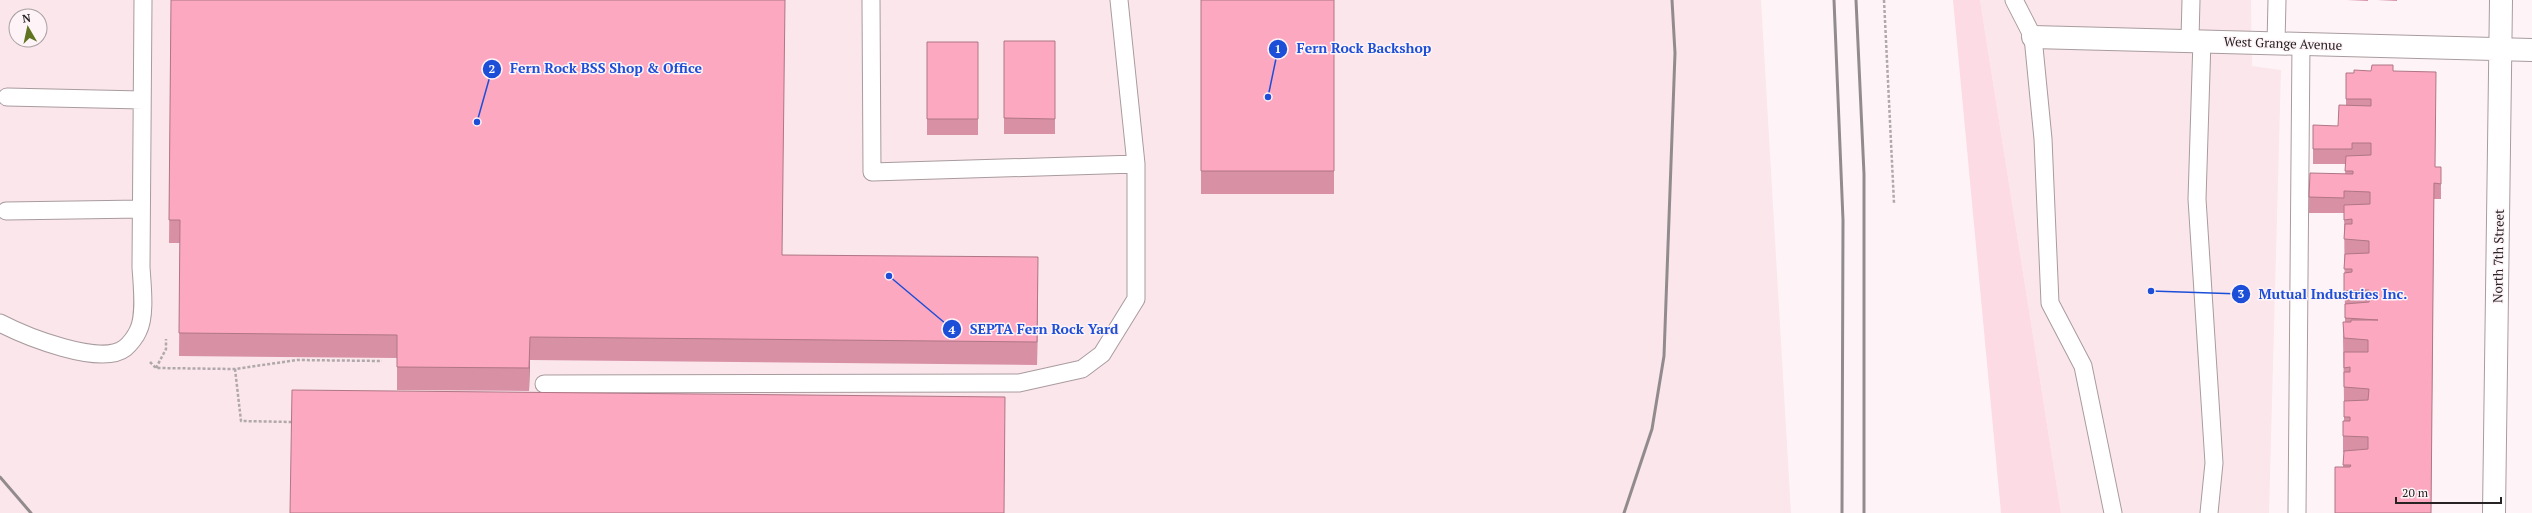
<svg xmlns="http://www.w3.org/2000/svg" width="2532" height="513" font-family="'PT Serif',serif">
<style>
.built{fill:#fae6eb;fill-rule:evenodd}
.green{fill:#fddbe4}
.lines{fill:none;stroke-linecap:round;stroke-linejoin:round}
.service-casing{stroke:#a99b9e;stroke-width:19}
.minor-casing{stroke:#a99b9e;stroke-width:24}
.path{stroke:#b0a8aa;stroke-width:2.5;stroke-dasharray:3 2;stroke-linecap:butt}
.service{stroke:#fff;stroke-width:17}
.minor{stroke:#fff;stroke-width:22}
.rail{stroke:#928b8d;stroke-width:3}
.wall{fill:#d890a5}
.shaded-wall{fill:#b07686}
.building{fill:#fba8c0;stroke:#b07686}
.labels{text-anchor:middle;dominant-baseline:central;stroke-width:3;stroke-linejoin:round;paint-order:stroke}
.street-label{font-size:13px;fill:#272223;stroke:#fef4f7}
.leader{fill:none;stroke:#1d4ed8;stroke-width:1.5}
.callout-dot{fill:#1d4ed8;stroke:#fef4f7;stroke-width:1.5}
.mark-label{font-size:12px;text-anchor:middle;font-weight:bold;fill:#fff}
.callout-label{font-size:14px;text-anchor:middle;font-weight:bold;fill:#1d4ed8;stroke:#fef4f7;stroke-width:3;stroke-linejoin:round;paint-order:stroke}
</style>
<rect width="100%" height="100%" fill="#fef4f7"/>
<path class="built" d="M0,0H1761L1791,513H0ZM16,16H40V40H16Z
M1980,0H2251L2252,66L2281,70L2269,513H2061Z"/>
<path class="green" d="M1953,0H1980L2061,513H2001Z"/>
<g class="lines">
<defs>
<path id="service" d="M871,0L872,172L1136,164L1119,0
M2014,0L2033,37L2043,139L2050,303L2083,366L2113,513
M2190,39L2191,0
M2202,40L2197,199L2214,463L2209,513
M2276,43L2277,0
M7,97L142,100
M6,211L141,209
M0,323C25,336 101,367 125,348C130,344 136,336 138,331C146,316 142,284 141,267L143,0
M544,384L1019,383L1082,369L1102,354L1136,299V164
M2297,513L2301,43"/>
<path id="minor" d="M2033,37L2532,50
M2494,513L2501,0"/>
</defs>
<use href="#service" class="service-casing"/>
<use href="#minor" class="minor-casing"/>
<path class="path" d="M1884,0L1894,203
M150,362L156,368L235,369L297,360L382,361
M156,368L166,349V339
M235,369L241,421L292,422"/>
<use href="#service" class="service"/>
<use href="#minor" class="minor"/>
<path class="rail" d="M1834,0L1843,220L1842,513
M1856,0L1864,174V513
M0,477L31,513
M1624,513L1652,429L1664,356L1675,53L1672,0"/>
</g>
<path class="wall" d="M171,0L783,255L1038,281L1037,365L530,360L529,391L397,390V358L179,356L180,243H169Z
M1201,0H1334V194H1201Z
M2347,0H2368V1Z
M2377,0H2397V1Z
M1004,41H1055V134H1004Z
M927,42H978V135H927Z
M2371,71H2393L2441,183V199H2434L2431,513L2343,467L2344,452H2343V421H2344V402L2343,338L2345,322L2344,206V213H2309V197L2345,174L2346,164H2313V149L2338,126L2346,105V73H2354Z"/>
<path class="shaded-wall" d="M1038,257V281L1037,365V342Z
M530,337V360L529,391V368Z"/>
<path class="building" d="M171,0H785L782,255L1038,257L1037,342L530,337L529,368L397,367V335L179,333L180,220H169Z
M1201,0H1334V171H1201Z
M1004,41H1055V119L1004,118Z
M927,42H978V119H927Z
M2372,65H2393V71L2436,72L2435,167H2441V184L2434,183L2431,513H2335V467H2350L2351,465H2343L2344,451L2368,449V437L2343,436V421H2350V417H2344V401L2368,400L2369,389L2344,387V372H2350V367L2344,368V352H2368V340L2344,338L2343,322H2351V320H2378L2345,318V304L2369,302L2370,298L2369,290L2344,291V273L2352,272V269H2344L2345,254L2369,253V241L2344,239L2345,224H2352V219L2344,220V205L2370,204V192L2344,191V198L2309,197L2310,173L2353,174V171H2345L2346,156L2371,155V143H2352V149H2313V125L2338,126L2339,105L2371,106V99H2346V73H2354V70L2371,71Z
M292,390L1005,397L1004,513H290Z"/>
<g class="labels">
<g class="street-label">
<text transform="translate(2283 43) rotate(2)">West Grange Avenue</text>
<text transform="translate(2498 256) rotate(-89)">North 7th Street</text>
</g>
</g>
<path class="leader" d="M1268 97L1278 49M477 122L492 69M2151 291L2241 294M889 276L952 329"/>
<g class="callout-dot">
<circle cx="1268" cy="97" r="4"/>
<circle cx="477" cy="122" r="4"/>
<circle cx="2151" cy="291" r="4"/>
<circle cx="889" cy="276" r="4"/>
<circle cx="1278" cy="49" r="10"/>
<circle cx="492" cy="69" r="10"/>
<circle cx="2241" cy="294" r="10"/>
<circle cx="952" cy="329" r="10"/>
</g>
<g class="mark-label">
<text x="1278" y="53">1</text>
<text x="492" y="73">2</text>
<text x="2241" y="298">3</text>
<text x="952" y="334">4</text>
</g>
<g class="callout-label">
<text x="1364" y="53">Fern Rock Backshop</text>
<text x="606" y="73">Fern Rock BSS Shop &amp; Office</text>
<text x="2333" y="299">Mutual Industries Inc.</text>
<text x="1044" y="334">SEPTA Fern Rock Yard</text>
</g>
<g transform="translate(28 28) rotate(351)"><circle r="19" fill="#fef4f7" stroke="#a8a0a2"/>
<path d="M0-3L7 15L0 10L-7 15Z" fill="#607321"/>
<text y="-6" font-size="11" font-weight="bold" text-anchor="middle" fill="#272223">N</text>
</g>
<path d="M2396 497v6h105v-6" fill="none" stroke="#272223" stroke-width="2"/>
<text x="2402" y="497" font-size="12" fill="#272223" stroke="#fef4f7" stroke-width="3" paint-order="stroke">20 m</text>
</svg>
